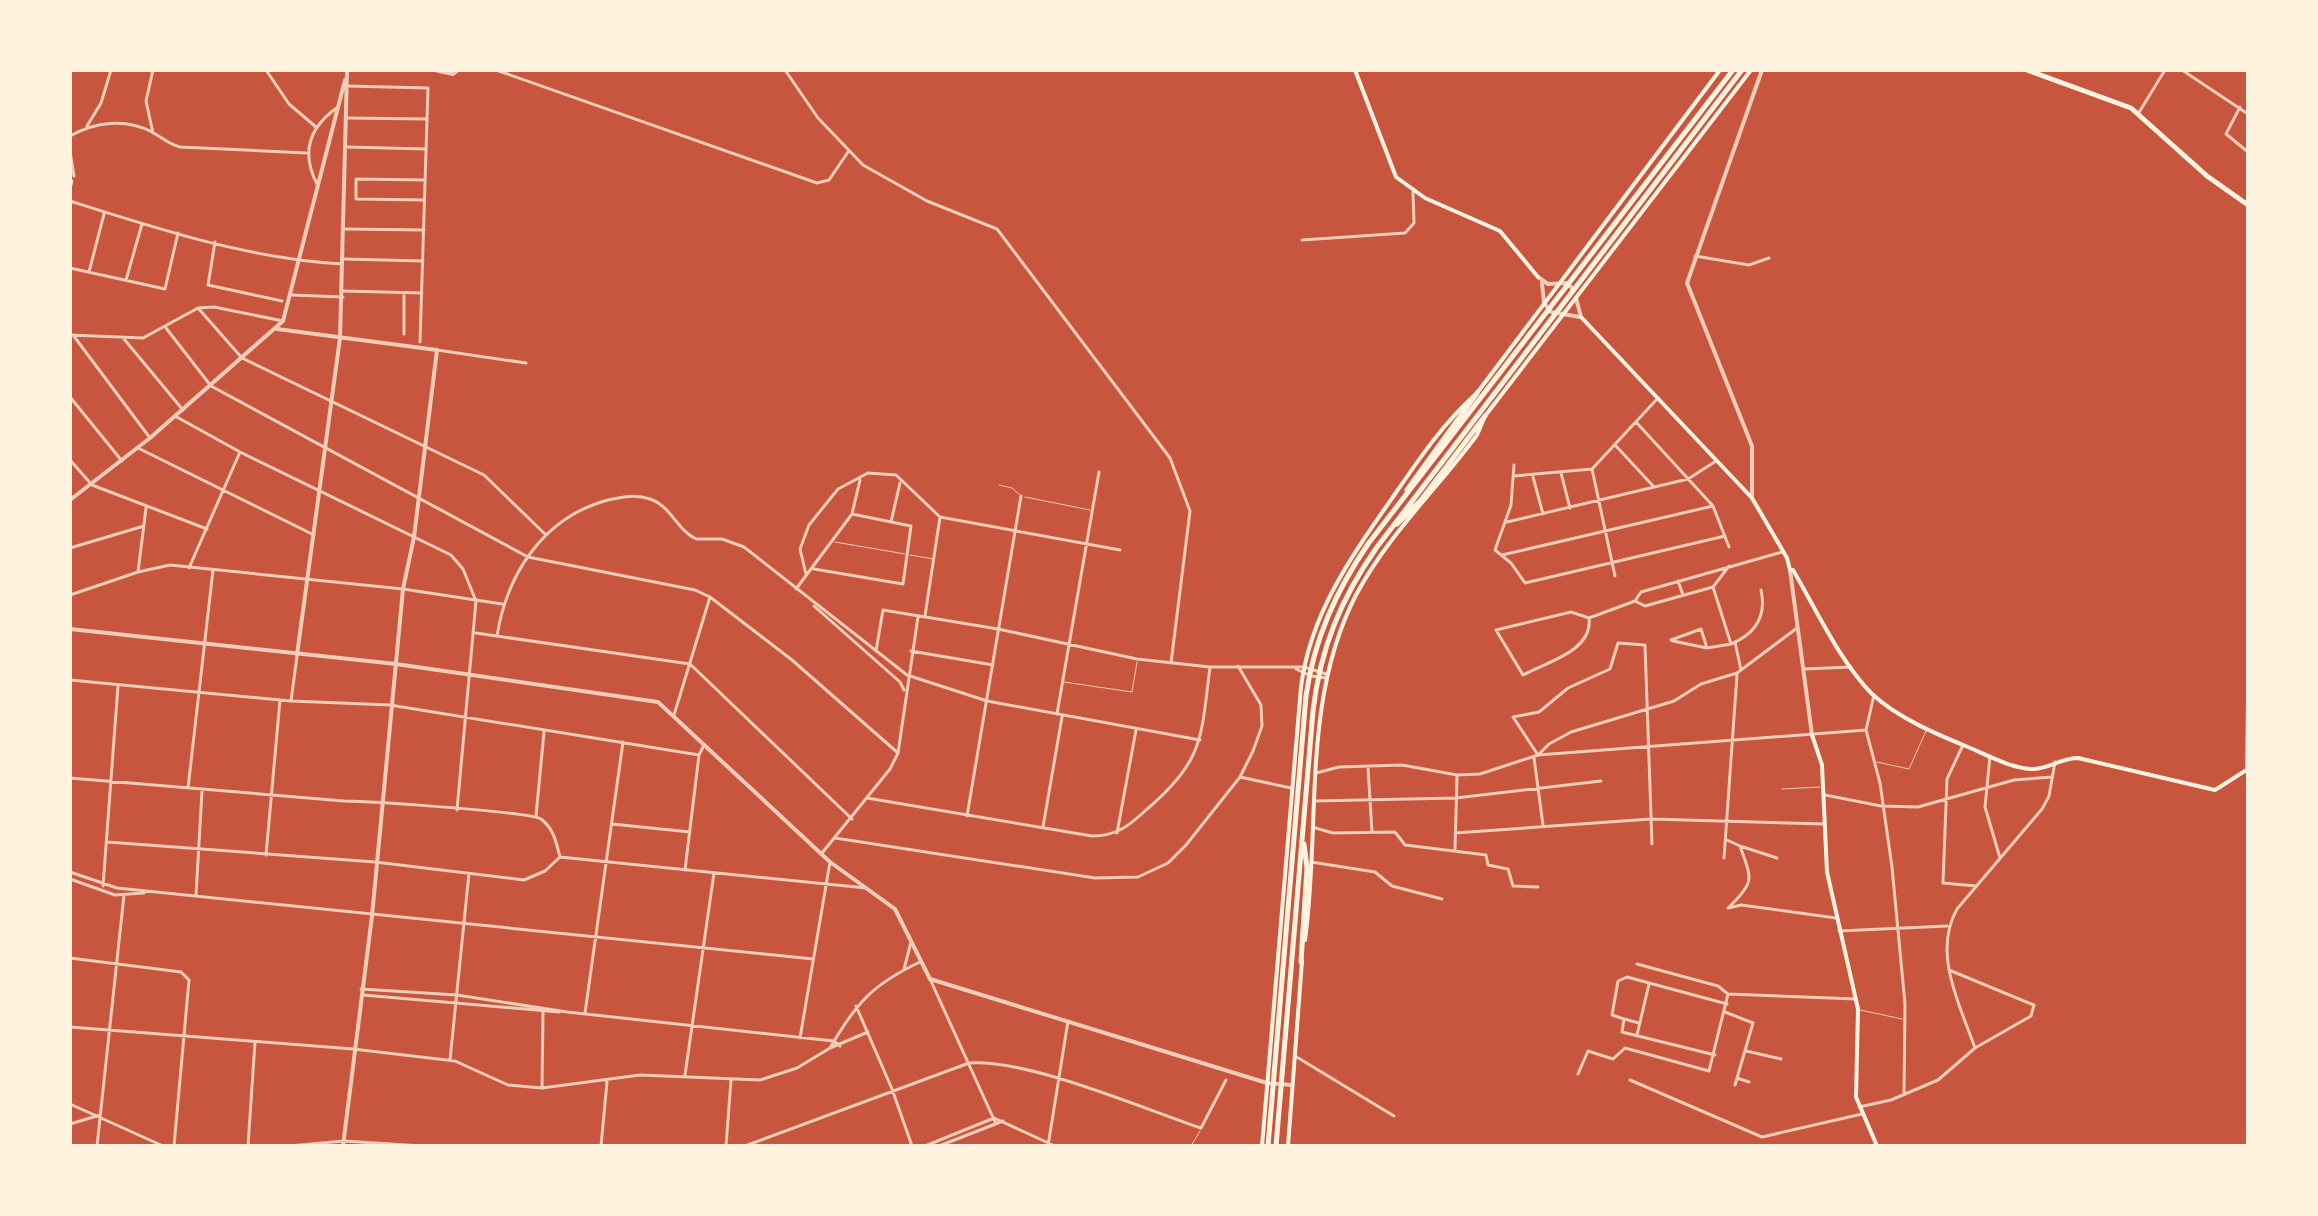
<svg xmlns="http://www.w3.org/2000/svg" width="2318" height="1216" font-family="Manrope,sans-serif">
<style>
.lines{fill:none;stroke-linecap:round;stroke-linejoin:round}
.service{stroke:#f1ccb7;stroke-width:1}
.minor{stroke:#f1ccb7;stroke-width:3}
.tertiary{stroke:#f1ccb7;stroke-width:4}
.secondary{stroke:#fff3e0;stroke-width:4}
.primary{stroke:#fff3e0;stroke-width:5}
.motorway{stroke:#fff3e0;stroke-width:5}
</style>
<rect width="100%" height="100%" fill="#c8553d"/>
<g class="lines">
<path class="service" d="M999,485L1012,488L1020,495
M1025,497L1090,510
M835,542L905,554
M910,555L933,559
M1064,682L1132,692L1137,662
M1877,762L1909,769L1926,731
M1782,789L1820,787
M1860,1010L1902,1019
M1191,1146L1200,1131"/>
<path class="minor" d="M153,70L146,101L153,133
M266,70L289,104L316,127
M496,70L817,183L829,180L848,152
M785,70L818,118L863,165L927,201L997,229L1170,458L1190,511L1171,663
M2182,70L2248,114
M347,86L428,88L420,342
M2240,107L2226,134L2248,152
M2138,114L2165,70
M348,118L427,119
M87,126L101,103L111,70
M70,136C95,122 125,118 152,132C163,138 168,144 180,147L306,153
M347,147L426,149
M70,151L74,176
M317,184C301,153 309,127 338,107
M70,189L72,181
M423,200L356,199V179L425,180
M70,201C158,229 250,259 342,264
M345,229L424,230
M1302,240L1405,233L1414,223L1413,192
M215,242L208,285L282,301
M1695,256L1749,265L1769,258
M344,259L423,261
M70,268L165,289L178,233
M89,272L104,214
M126,280L142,224
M343,291L422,293
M291,295L343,297
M198,308L242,358L484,475L546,535
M166,328L211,386L528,557L695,590L710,597L792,660L898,753
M404,334V293
M70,335L143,338L198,308L214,307L283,321
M73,335L150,438
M124,339L183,410
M437,350L526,363
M70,397L122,461
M175,416L240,452L451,555L463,569L476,601L457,810
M1636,422L1713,506L1729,547
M1616,446L1654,487
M138,448L314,535
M70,460L92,485L207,529
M1514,465L1511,505L1495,550L1511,563L1525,583L1725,536
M1592,469L1615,576
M1561,473L1570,508
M1514,476L1592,469L1658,398
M1533,477L1543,514
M891,522L900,483
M1507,522L1688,479L1716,461
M70,548L144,526
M1502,555L1713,506
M189,568L240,452
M814,569L903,584L911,526L852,514
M138,572L146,508
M806,574L800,549L809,525L838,489L868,473L896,475L940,517L1120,550
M1678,581L1683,595
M796,589L852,514L860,480
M70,595L138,572L170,565L403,589L502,604
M1635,601L1645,606L1713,587L1729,566
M814,606L900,682L904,690
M925,616L940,517
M1589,618C1593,651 1547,662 1523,675L1496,630L1571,612L1589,618L1635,601L1641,592L1782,552
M476,633L690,664L852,819
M497,636C507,573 544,517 608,500C621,497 636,494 650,499C671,506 677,530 696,539H722L744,547L907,675L987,701L1200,740
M1735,642L1741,670
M1731,644C1755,634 1767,617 1761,590
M1707,648L1701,629L1671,640L1673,641L1707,648L1731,644L1713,587
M876,651L883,610L998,629L1137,659L1210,667H1304L1326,674
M911,651L993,665
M1296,669L1311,676L1326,678
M1804,669L1851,667
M70,680L291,701L390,705L699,755
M1874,695L1866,730L1880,783L1892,867L1905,1004L1904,1094
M291,701L297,656
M1057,714L1099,472
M674,715L710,597
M1963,745L1947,779L1943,883L1976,886
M1538,755L1513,717L1539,712L1568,688L1610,669L1618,643L1645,645L1652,844
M1538,755L1549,744L1571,732L1674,701L1701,684L1737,673L1797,628
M1990,756L1985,807L2000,858
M1534,758L1543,825
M1368,768L1372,832
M1316,773L1339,767L1402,765L1457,775L1480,774L1538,755L1866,730
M1240,777L1291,788
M70,778L344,801C365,801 533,812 541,819C554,829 556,842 560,857
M188,788L213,570
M1825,795L1881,806L1918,807L2014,780L2052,777
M867,798L1092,836C1116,836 1129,826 1146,810C1204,761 1201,738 1210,667
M1314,801L1456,798L1601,781
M536,816L544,732
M967,816L1021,496
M612,824L690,832
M1043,827L1062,717
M1312,827L1333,833L1395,832L1405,845L1486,855L1488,865L1508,869L1513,886L1538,887
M1117,833L1136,730
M1455,833L1651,819L1825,824
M835,838L1095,878L1138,877L1168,863L1186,845L1240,777L1253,751L1262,726L1261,705L1238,666
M1727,840L1740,846C1751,878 1756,881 1730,906
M107,842L375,862L524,880L545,871L560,857
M1740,846L1777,858
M1455,849L1457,777
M822,853L890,769L898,753L918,617
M266,855L280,700
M560,857L866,888
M1724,858L1737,675
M1311,862L1375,872L1392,886L1442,899
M685,870L699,755L704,745
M70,872L117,888L813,959
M70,879L115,895L144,893
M103,886L118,686
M196,895L202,791
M1728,908L1741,905L1836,918
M1839,931L1947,926
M70,958L181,972L189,980L174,1146
M1637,964L1718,986L1728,994
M904,969L911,942
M930,979L996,1124
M361,989L457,995L567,1012L834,1041L840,1046
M1728,994L1856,999
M363,995L559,1012
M856,1006L892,1089L912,1146
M1725,1012L1753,1023L1735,1085
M585,1013L623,742
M1624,1019L1639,1023
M70,1027L353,1049L455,1061L508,1085L542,1088L640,1075L760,1080L797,1068L830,1048L868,1032
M1637,1035L1649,984
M800,1038L830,862
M830,1048C856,1003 873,984 920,962
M1975,1048C1960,1005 1932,953 1957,909L2042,809L2049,796L2055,762
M1746,1051L1781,1059
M1715,1055L1622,1032L1624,1019L1612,1015L1618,981L1627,977L1727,1004
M1295,1056L1394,1116
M450,1060L469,873
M1578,1074L1588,1051L1613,1059L1625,1048L1709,1071L1728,994
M685,1075L714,873
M1737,1078L1749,1082
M1630,1080L1762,1137L1862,1114
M542,1088L543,1012
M70,1104L163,1146
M1859,1107L1891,1100L1938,1080L1975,1048L2031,1016L2034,1005L1949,970
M70,1124L100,1115
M97,1146L124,895
M248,1146L255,1042
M289,1146L344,1141L422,1146
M601,1146L607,1082
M726,1146L731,1080
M745,1146L969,1063C1029,1059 1141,1108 1201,1128L1226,1080
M925,1146L994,1118L1055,1146
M939,1146L1003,1121
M1048,1146L1068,1021
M1906,1146H1938"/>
<path class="tertiary" d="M435,70L453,74L458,70
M1538,277L1548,284L1567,283L1574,290
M1542,283L1544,303L1551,312L1580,317
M1576,298L1581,317
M277,329L437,350L414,537L403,589L372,916L343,1146
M1752,498V446L1687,283L1762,70
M70,500L150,438L283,321L345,80
M1790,570L1812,735
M70,629L396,664L658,702L830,862L895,909L930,979L1267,1083L1292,1085
M297,655L340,338L347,72
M2247,769L2248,697"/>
<path class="secondary" d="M1355,70L1396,177L1425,198L1500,231L1538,277
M1581,317L1752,498L1787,558L1790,570H1793C1817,611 1839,660 1872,694C1898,718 1936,734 1968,747C1987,755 2011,768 2031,769C2048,770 2060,758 2078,758L2215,790L2248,769
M1812,735L1822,765L1827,872L1858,1009L1856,1097L1877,1146
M1305,940C1321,825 1301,701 1356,595C1387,536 1438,488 1477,435L1485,416L1751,70
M1262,1146L1301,687C1310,613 1353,554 1395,494C1419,459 1444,422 1477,393L1720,70
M1288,1146L1302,961"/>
<path class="primary" d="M2027,70L2131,108L2207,176L2248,205"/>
<path class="motorway" d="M1407,490L1477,393
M1397,524L1421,500L1485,416
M1301,962L1307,868L1304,844
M1268,1146L1306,696C1314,639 1336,591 1368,544L1733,70
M1276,1146L1313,711C1320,649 1341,598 1377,547L1742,70"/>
</g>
<rect width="2318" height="1216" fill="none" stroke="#fff3e0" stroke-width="144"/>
</svg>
